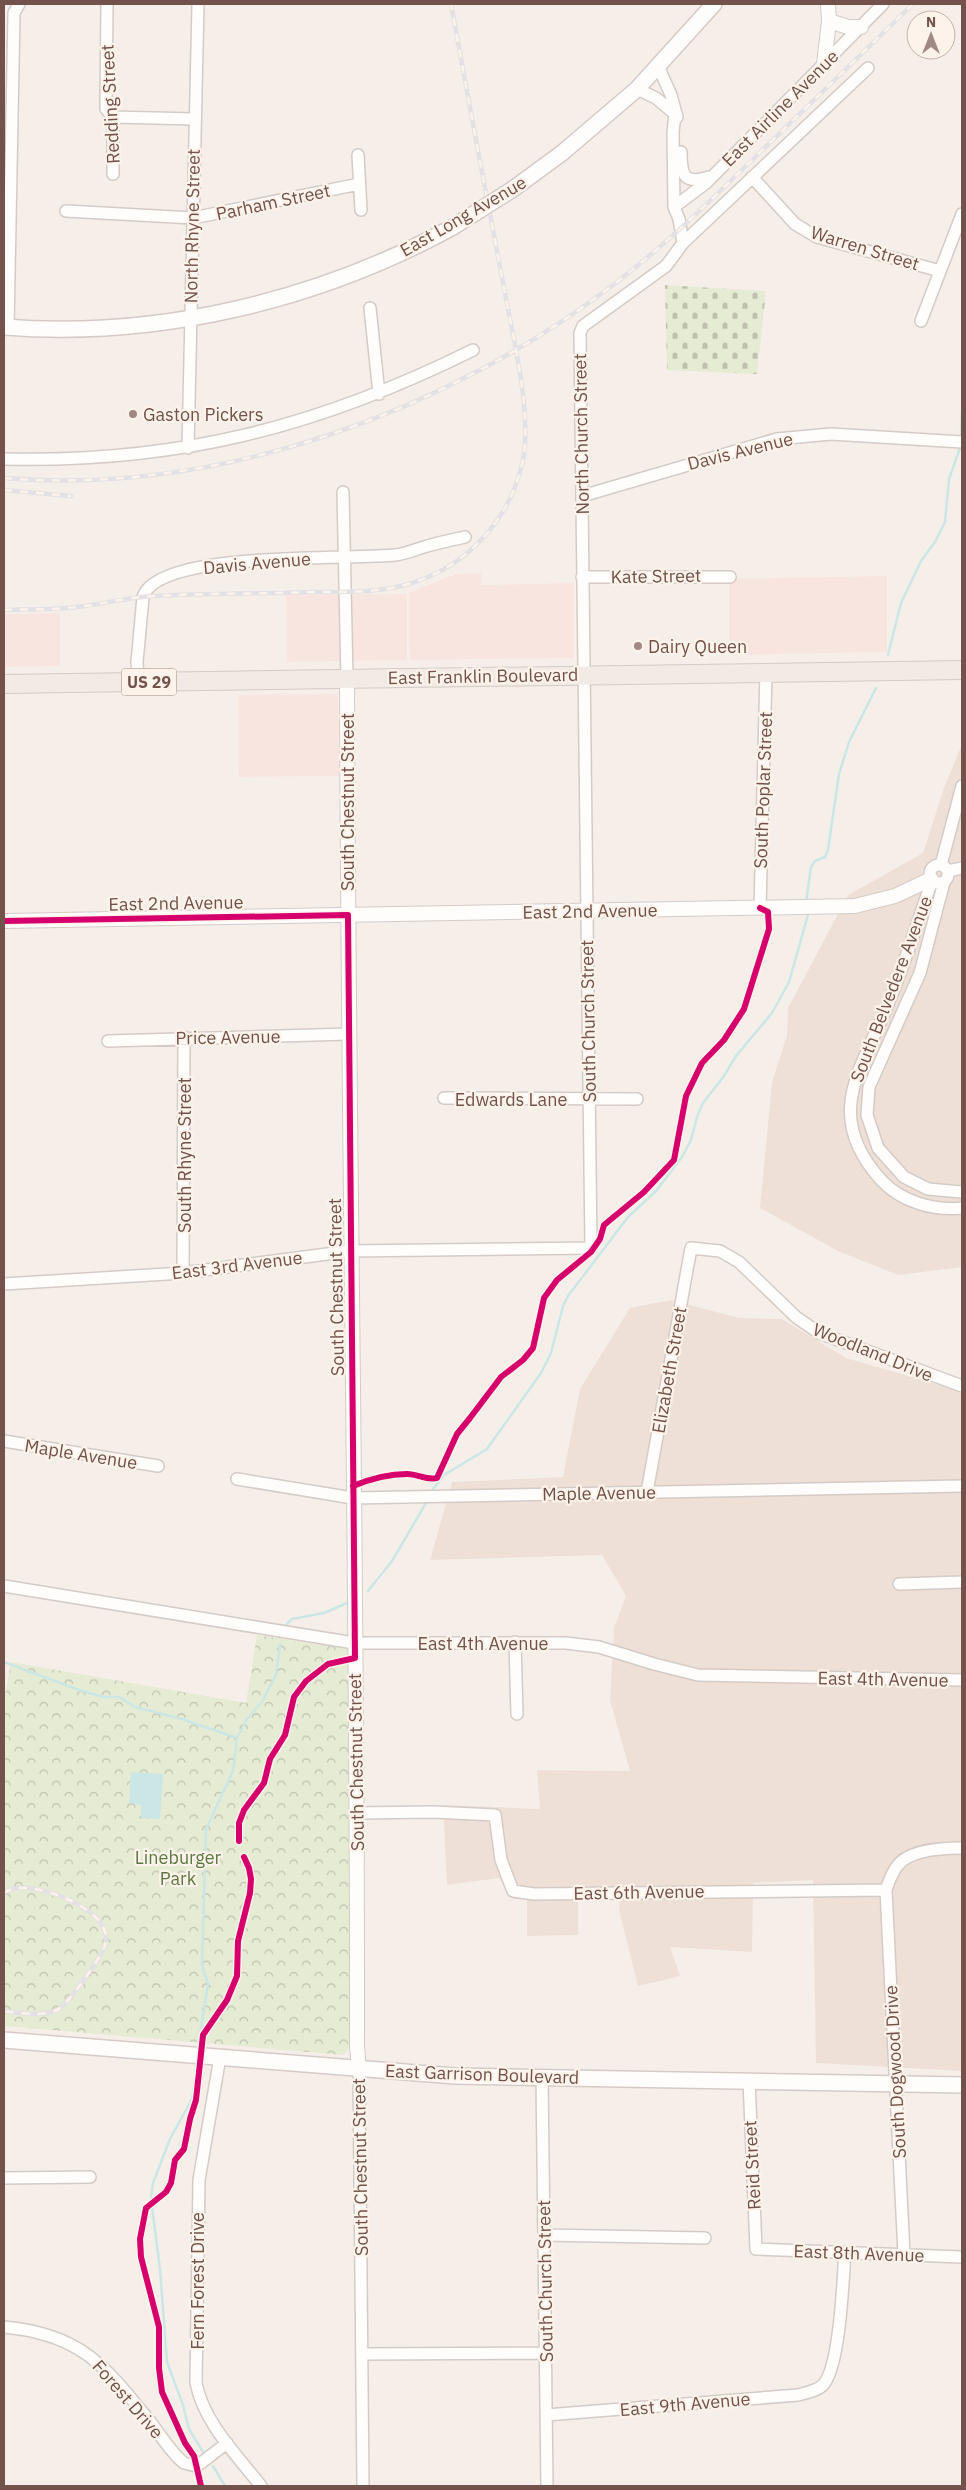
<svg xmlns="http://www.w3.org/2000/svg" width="966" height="2490" font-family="'IBM Plex Sans',sans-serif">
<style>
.residential{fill:#efe0d7}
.commercial{fill:#f9e5e0}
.forest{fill:url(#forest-crowns)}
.cemetery{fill:url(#cemetery-stones)}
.water{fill:#cbe7e5}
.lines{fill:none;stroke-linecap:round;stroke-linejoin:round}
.stream{stroke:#cbe7e5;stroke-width:2.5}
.minor-casing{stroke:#d4cbc6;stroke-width:14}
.tertiary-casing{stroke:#d4cbc6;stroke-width:16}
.secondary-casing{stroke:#d5cac6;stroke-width:18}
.primary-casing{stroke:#d5cac5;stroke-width:20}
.minor{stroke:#fefdfc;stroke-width:11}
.tertiary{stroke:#fefdfc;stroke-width:14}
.secondary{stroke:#fefdfc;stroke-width:15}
.primary{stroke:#f2ebe5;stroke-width:18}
.rail-casing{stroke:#e3e1e4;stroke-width:4.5}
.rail{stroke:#fef3ea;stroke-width:2.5;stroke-dasharray:8;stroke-linecap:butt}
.secondary-bridge-casing{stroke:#d5cac6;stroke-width:18;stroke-linecap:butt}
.secondary-bridge{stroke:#fefdfc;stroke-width:15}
.cycleway-casing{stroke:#fef3ea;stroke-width:9}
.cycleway{stroke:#d6006c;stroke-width:6}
.poi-dot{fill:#a08982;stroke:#fef3ea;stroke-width:2}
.labels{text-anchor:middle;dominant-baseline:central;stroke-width:4.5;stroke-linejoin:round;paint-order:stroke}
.shield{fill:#fef3ea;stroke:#9c827b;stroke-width:1}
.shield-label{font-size:16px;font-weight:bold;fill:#72524b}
.street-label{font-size:18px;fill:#72524b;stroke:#fef3ea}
.poi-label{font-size:18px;fill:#72524b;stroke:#fef3ea;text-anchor:start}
.park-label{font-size:18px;fill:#5c7843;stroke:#fef3ea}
</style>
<defs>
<pattern id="forest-crowns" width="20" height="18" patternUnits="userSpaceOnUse" patternTransform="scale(1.25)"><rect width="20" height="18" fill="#e6ebd4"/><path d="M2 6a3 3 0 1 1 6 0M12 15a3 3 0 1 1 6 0" fill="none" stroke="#bfc1ae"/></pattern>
<pattern id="cemetery-stones" width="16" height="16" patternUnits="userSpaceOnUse" patternTransform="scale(1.25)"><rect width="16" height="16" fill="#e6ebd4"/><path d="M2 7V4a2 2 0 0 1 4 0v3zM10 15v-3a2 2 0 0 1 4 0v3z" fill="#bfc1ae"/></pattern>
</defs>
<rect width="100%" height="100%" fill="#f6efe9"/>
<path class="residential" d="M962,744V1267L898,1275L838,1251L760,1208L772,1083L787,1035L788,1008L848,895L923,853L944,788Z
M671,1300L739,1318L782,1319L846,1358L950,1388L962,1389V2071L816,2063L813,1880L753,1883L752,1952L670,1947L680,1976L638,1986L619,1910L620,1899H578V1935L527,1936V1899H513L499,1878L447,1885L443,1805L540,1809L537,1770L630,1771L610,1700L614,1628L626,1596L602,1555L430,1560L452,1482L563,1477L580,1389L630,1308Z"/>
<path class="commercial" d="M481,573L482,585L574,583V658L410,660L409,593L455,574Z
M887,576V652L729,655V579Z
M407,594V660L287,662L286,595Z
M60,613V666L4,667V614Z
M338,694L339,776L239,777L238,695Z"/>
<path class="forest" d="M257,1635L348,1649L353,1963L349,1996V2048L343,2055L4,2026V1701L11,1662L246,1703Z"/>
<path class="cemetery" d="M665,285L766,291L757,374L667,370Z"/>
<path class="water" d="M131,1772L163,1774L160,1819L141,1818V1805L129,1803Z"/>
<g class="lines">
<path class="stream" d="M961,434L962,411
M888,655L901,603L921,561L935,542L945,522L949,479L960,448
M806,902L811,867L815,861L825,857L828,850L839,774L849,742L876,688
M433,1489L444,1475L487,1449L541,1373L551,1353L563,1306L568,1296L628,1217L656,1191L682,1157L691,1140L697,1117L703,1103L724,1076L736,1056L772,1013L789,982L808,915
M368,1591L392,1561L426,1503
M287,1624L292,1619L324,1613L347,1603
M4,1662L79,1690L103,1697H119L135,1707L182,1719L237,1738
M200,2035L208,1984L202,1965L206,1829L233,1771L237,1738L247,1719L262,1702L276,1675L280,1644
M195,2082L192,2099L170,2139L153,2183L151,2199L160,2269L167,2362L183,2405L189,2429L203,2452
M213,2466L225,2486"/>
<defs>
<path id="minor" d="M107,4L106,109L113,117V174
M659,68L671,95L677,117
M637,89L656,98L675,114L673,132L674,207L679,219L683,243
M113,117L195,119
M681,152C681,175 684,185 709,177
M358,155L361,210
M752,177L795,224L817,237L940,271
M674,207L706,183L883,4
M66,211L193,218L359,184
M370,308L379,394
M921,321L962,214
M8,327L14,13L19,4
M188,448L198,4
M4,459C178,463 318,427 473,350
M343,492L347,678
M582,496L777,439L831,434L962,442
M582,577H730
M138,682L137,662L143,597C158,550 349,560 395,555C405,554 414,550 424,547C437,543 451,540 465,537
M930 874a9 9 0 1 1 18 0a9 9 0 1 1-18 0Z
M941,865L962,786
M948,871L962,868
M932,881C918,920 906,960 890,999C864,1067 820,1113 882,1181C902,1202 934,1211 962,1208
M944,882L920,973L869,1087L867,1115L878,1148L904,1177L928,1189L962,1192
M760,908L766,672
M108,1041L348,1034
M444,1098L637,1099
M183,1273L184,1037
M4,1284L183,1273L350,1251L591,1248L580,333L583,326L666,266L683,243L868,68
M4,1441L158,1466
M237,1479L353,1498L962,1486
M647,1492L691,1248L720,1251L739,1262L796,1317L819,1333L962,1386
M899,1584L962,1582
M4,1586L354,1643H566L599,1647L654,1664L698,1675L962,1680
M515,1642L517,1714
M357,1813L433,1812L495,1815L501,1860L513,1891L534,1894L886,1890
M220,2057L199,2180L196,2383C204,2423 236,2454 261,2486
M359,2069L363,2486
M542,2076L547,2486
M749,2080L756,2249L962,2257
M4,2178L90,2177
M544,2235L705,2238
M904,2254L886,1890C889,1881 892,1872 898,1865C911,1849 944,1848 962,1848
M4,2327C82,2334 106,2367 152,2424C162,2437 171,2453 184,2463L196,2466L201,2463L227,2443
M362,2354L545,2353
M546,2415L798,2395C806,2393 817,2391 823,2385C840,2367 843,2280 845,2252"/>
<path id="tertiary" d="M829,21L848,27H861
M824,64L829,21L828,4
M347,678C348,1134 358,1591 357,2047L359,2069
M4,921L855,906L895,896L931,879"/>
<path id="secondary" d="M513,189L562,153L637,89L714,4
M4,327C158,339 317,301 453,227
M4,2040L455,2076L962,2085"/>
<path id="primary" d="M4,684L962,670"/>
</defs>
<use href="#minor" class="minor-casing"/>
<use href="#tertiary" class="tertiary-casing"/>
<use href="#secondary" class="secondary-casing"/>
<use href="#primary" class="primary-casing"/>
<use href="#minor" class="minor"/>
<use href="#tertiary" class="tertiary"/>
<use href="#secondary" class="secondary"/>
<use href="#primary" class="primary"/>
<defs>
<path id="rail" d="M4,478C218,496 448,412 617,282C664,246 706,205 748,164C803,111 858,57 913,4
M4,490L71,496
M4,610C28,609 53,610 77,607C103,604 129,597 155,596C208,593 261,594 313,592C347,592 380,593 412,583C469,565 511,518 523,460C532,414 513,336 504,288C486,193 468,99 451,4
M4,1893C25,1876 99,1905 105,1932C107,1937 106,1945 103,1950C98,1961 67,2006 57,2010C42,2017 19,2013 4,2011"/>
</defs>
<use href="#rail" class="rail-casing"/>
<use href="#rail" class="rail"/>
<defs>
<path id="secondary-bridge" d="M453,227L513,189"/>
</defs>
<use href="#secondary-bridge" class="secondary-bridge-casing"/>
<use href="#secondary-bridge" class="secondary-bridge"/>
<defs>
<path id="cycleway" d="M4,921L348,915L355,1658L328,1664L306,1681L294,1697L285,1735L270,1759L264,1783L244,1810L239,1823V1841
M353,1486C370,1479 388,1474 407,1474C418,1474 427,1481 437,1478L457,1434L470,1418L501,1377L523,1360L533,1348L544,1298L557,1280L591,1252L600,1239L604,1225L644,1192L674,1160L686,1096L702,1063L724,1040L744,1009L769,929L768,912L760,908
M201,2486L194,2456L185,2443L162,2392L159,2368V2327L141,2257L140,2239L146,2208L166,2192L171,2183L175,2160L184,2149L190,2119L196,2100L203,2035L227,2000L237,1976L238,1941L250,1893L251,1879L249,1868L244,1857"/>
</defs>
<use href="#cycleway" class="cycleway-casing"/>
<use href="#cycleway" class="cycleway"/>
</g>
<g class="poi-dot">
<circle cx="133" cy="414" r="5"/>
<circle cx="638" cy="646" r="5"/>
</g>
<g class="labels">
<rect class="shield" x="121.5" y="668.5" width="55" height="27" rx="4"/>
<g class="shield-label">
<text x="149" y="682">US 29</text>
</g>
<g class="street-label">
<text transform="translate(110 104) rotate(-93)">Redding Street</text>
<text transform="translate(780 108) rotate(-45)">East Airline Avenue</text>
<text transform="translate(273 202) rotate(-12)">Parham Street</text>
<text transform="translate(463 216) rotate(-30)">East Long Avenue</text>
<text transform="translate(192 226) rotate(-89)">North Rhyne Street</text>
<text transform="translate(865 248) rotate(17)">Warren Street</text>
<text transform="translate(581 434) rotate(-91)">North Church Street</text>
<text transform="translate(740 451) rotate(-14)">Davis Avenue</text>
<text transform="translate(257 563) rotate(-5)">Davis Avenue</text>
<text transform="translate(656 576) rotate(-1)">Kate Street</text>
<text transform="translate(483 676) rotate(-1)">East Franklin Boulevard</text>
<text transform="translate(763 790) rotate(-88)">South Poplar Street</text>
<text transform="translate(347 802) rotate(-90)">South Chestnut Street</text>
<text transform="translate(176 903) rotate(-1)">East 2nd Avenue</text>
<text transform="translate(590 911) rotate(-1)">East 2nd Avenue</text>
<text transform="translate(891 989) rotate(-69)">South Belvedere Avenue</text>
<text transform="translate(588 1021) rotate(-91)">South Church Street</text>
<text transform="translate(228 1037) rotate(-1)">Price Avenue</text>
<text x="511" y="1099">Edwards Lane</text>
<text transform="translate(184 1155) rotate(-90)">South Rhyne Street</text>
<text transform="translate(237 1265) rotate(-7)">East 3rd Avenue</text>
<text transform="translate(336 1287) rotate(-91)">South Chestnut Street</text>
<text transform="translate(873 1352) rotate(22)">Woodland Drive</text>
<text transform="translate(669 1370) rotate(-80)">Elizabeth Street</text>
<text transform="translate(81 1454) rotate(9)">Maple Avenue</text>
<text transform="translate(599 1493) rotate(-1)">Maple Avenue</text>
<text x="483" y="1643">East 4th Avenue</text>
<text transform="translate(883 1679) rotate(1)">East 4th Avenue</text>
<text transform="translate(356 1762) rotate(-91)">South Chestnut Street</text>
<text transform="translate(639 1892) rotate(-1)">East 6th Avenue</text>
<text transform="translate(895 2072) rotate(-93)">South Dogwood Drive</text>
<text transform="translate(482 2074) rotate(2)">East Garrison Boulevard</text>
<text transform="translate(752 2165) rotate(-93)">Reid Street</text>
<text transform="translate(360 2167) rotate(-91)">South Chestnut Street</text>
<text transform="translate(859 2253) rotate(2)">East 8th Avenue</text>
<text transform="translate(197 2281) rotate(-90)">Fern Forest Drive</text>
<text transform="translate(545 2281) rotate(-91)">South Church Street</text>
<text transform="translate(128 2399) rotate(49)">Forest Drive</text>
<text transform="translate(685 2404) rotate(-5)">East 9th Avenue</text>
</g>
<g class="poi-label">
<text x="143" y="414">Gaston Pickers</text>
<text x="648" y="646">Dairy Queen</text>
</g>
<g class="park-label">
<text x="178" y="1857">Lineburger<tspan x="178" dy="21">Park</tspan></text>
</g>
</g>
<rect width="966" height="2490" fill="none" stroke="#72524b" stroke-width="10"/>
<g transform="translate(931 35)"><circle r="24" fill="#fef3ea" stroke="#c6b3aa"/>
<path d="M0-4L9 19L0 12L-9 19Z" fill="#a08982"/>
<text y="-8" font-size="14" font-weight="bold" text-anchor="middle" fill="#72524b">N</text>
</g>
</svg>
